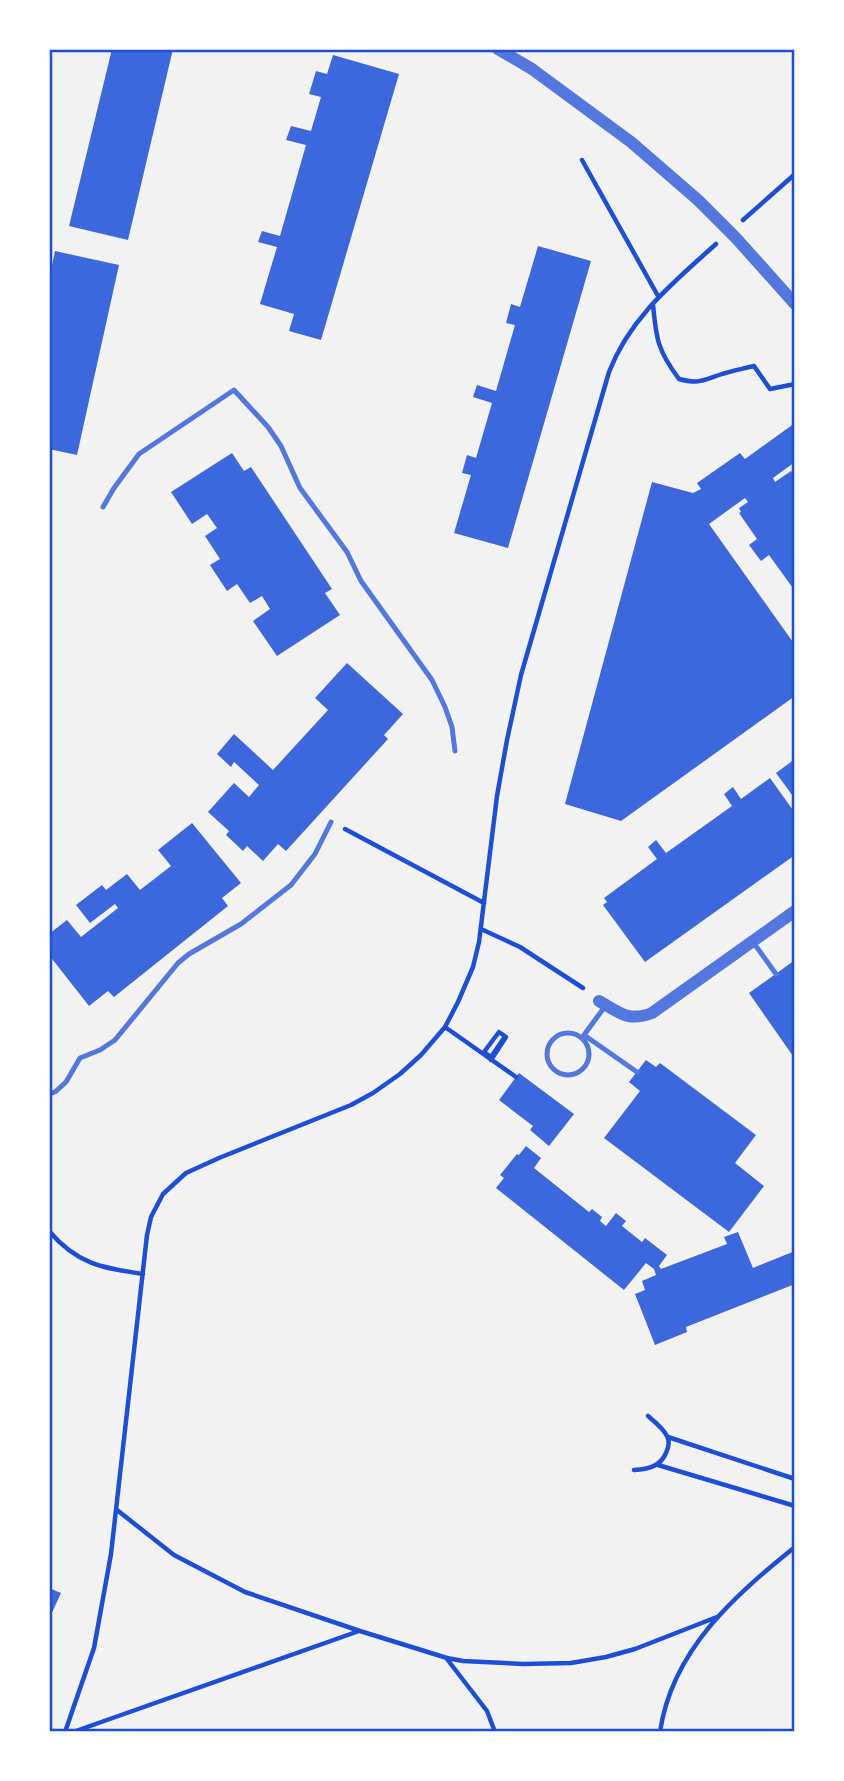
<svg xmlns="http://www.w3.org/2000/svg" width="844" height="1781" font-family="'Public Sans',sans-serif">
<style>
.building{fill:#3d67dc}
.lines{fill:none;stroke-linecap:round;stroke-linejoin:round}
.path{stroke:#1d4ed8;stroke-width:4.5}
.service{stroke:#5277de;stroke-width:5}
.tertiary{stroke:#5277de;stroke-width:12}
.neatline{fill:none;stroke:#1d4ed8;stroke-width:2.5}
</style>
<rect width="100%" height="100%" fill="#f2f2f2"/>
<path class="building" d="M112,49H173L128,240L69,226Z
M333,55L399,74L321,340L289,331L294,314L260,304L277,247L258,242L262,231L280,236L306,145L286,140L291,126L311,131L321,97L309,94L316,71L327,74Z
M538,246L591,261L508,548L454,533L471,475L462,473L467,455L476,458L492,403L473,397L477,385L496,391L515,325L506,323L511,304L520,307Z
M55,251L119,265L77,455L49,449V280Z
M795,423V462L773,478L775,482L791,471L795,476V591L769,555L761,561L749,545L757,539L739,513L741,512L739,508L748,502L745,498L709,524L795,645V696L621,821L565,804L652,482L693,493L701,489L697,483L740,453L745,459Z
M232,453L244,471L251,467L332,589L325,593L340,615L277,656L253,621L270,609L262,596L250,603L237,584L227,591L210,565L220,559L205,536L217,528L207,514L192,524L171,492Z
M347,663L403,714L384,735L388,739L286,851L278,844L263,861L247,846L243,851L226,835L229,831L208,812L234,783L249,797L259,785L234,762L231,767L217,754L234,734L273,770L328,710L315,698Z
M795,759V799L776,773Z
M770,778L795,813V855L645,962L603,905L607,902L604,898L657,859L648,847L656,840L666,853L732,806L724,794L733,787L741,799Z
M192,823L241,883L222,898L228,906L114,997L108,991L89,1006L49,955V934L67,920L81,937L118,908L115,904L90,923L76,905L102,885L106,890L127,874L140,890L171,866L158,850Z
M795,960V1059L749,993Z
M646,1060L656,1067L660,1063L756,1135L735,1163L764,1186L729,1232L604,1138L640,1091L629,1082Z
M519,1073L574,1114L549,1146L530,1130L533,1126L499,1100Z
M526,1146L541,1158L534,1168L589,1212L592,1209L602,1217L600,1221L606,1226L616,1213L626,1221L622,1226L642,1242L645,1238L667,1255L659,1266L661,1269L727,1244L724,1237L738,1232L753,1268L795,1251V1284L686,1327L687,1332L655,1345L635,1294L645,1290L642,1281L656,1275L654,1269L646,1263L624,1290L496,1188L504,1178L500,1175L517,1154L519,1155Z
M49,1588L61,1593L49,1619Z"/>
<g class="lines">
<path class="path" d="M582,160L658,296
M743,220L795,174
M653,304C656,339 658,351 679,379C698,384 702,381 719,375C730,371 742,369 754,366L770,389L795,384
M345,829L484,903
M481,929L520,947L583,988
M445,1027L516,1077
M491,1060L506,1037L499,1032L484,1052L491,1057L504,1038
M49,1231C77,1264 102,1268 143,1274
M668,1437L795,1479
M658,1465L795,1506
M634,1470C648,1469 660,1467 666,1453C669,1447 670,1442 667,1436C663,1428 655,1422 648,1416
M117,1510L174,1555L245,1592L360,1631L447,1658L463,1661L523,1664L571,1663L606,1657L635,1649L717,1617
M447,1659L487,1711L495,1732
M65,1732L94,1648L111,1554L147,1235L151,1217L163,1194L186,1173L219,1158L351,1105L373,1093L400,1074L421,1055L445,1027L458,1002L473,967L479,942L497,796L507,740L521,675L609,372C630,317 674,282 716,244
M73,1732L359,1631
M660,1732C672,1650 734,1596 795,1547"/>
<path class="service" d="M103,507L114,488L139,454L234,390L268,427L281,446L300,488L347,552L361,581L432,680L445,707L452,727L455,751
M753,942L776,974
M606,1005L584,1035L637,1072
M547 1054a21 21 0 1 1 42 0a21 21 0 1 1-42 0Z
M49,1094L55,1092L66,1082L80,1058L100,1050L115,1040L178,963L189,954L241,924L291,885L315,854L331,822"/>
<path class="tertiary" d="M498,49L532,69L631,142L698,200L736,238L795,304
M599,1001C620,1013 628,1022 652,1013L795,911"/>
</g>
<rect width="844" height="1781" fill="none" stroke="#ffffff" stroke-width="102"/>
<rect x="51" y="51" width="742" height="1679" class="neatline"/>
</svg>
